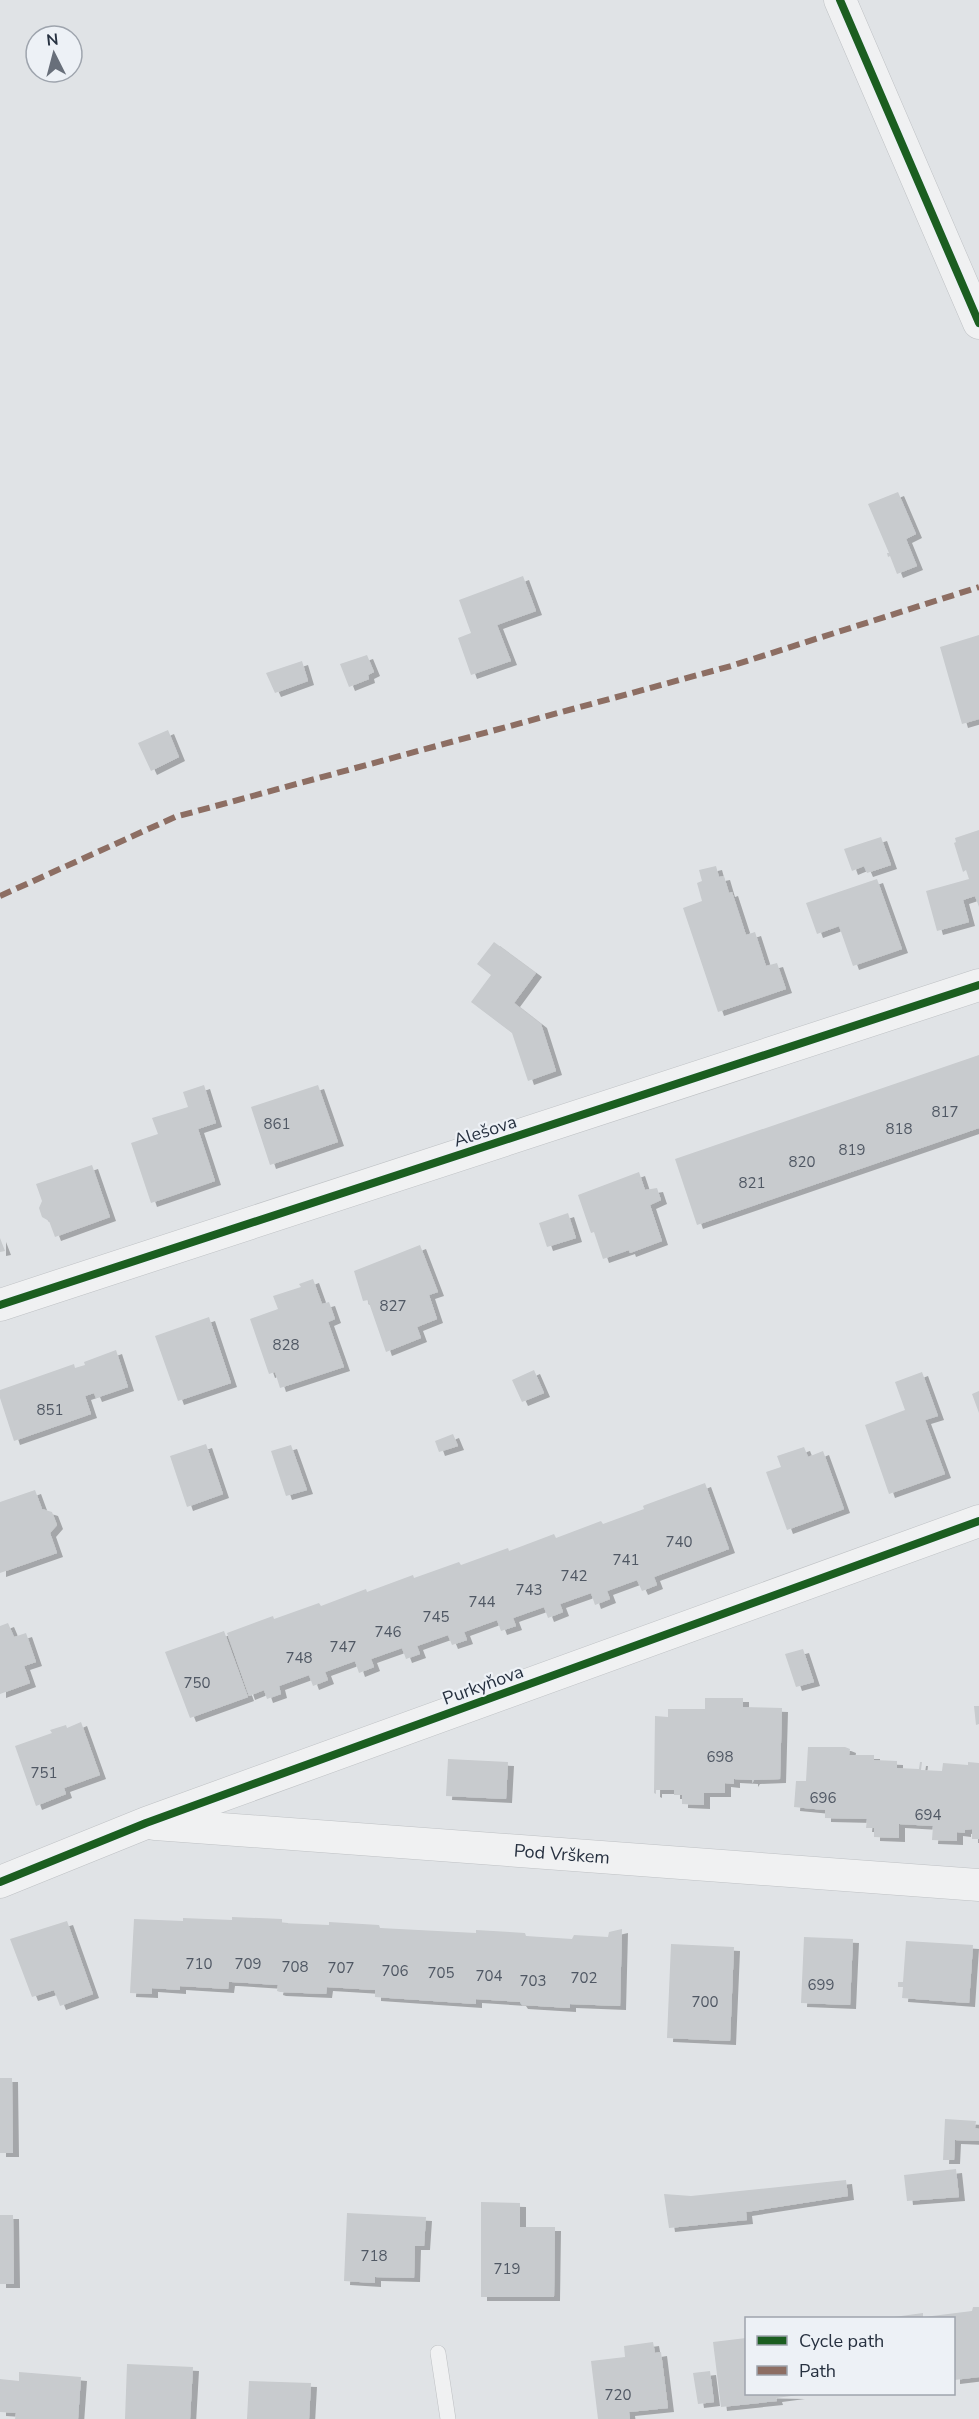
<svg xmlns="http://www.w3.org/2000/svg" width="979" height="2419" font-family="'Nunito Sans',sans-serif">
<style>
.building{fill:#c8cbce;filter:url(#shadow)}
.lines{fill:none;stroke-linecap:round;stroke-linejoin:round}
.lane-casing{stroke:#bec1c4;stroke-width:16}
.street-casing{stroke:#bec1c4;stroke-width:33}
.lane{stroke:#f0f1f2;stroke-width:15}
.street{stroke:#f0f1f2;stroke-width:32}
.quiet{stroke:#8d6e63;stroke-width:6;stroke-dasharray:12 6;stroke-linecap:butt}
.cycleway-casing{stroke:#edf1f6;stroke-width:11}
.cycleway{stroke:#1b5e20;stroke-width:8}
.labels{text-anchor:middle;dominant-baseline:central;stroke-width:4.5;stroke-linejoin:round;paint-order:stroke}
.number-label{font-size:15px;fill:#505864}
.street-label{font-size:18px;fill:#273140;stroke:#edf1f6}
</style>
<defs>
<filter id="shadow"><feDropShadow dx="6" dy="4" stdDeviation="0" flood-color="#0004"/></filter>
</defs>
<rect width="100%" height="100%" fill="#e0e3e6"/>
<path class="building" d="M898,492L916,534L906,539L917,566L897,574L890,556L888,557L887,553H889L868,504Z
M523,576L536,611L497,625L511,661L471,675L458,638L471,633L459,600Z
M979,635V719L962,724L940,647Z
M367,655L374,672L368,675L369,679L349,687L340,664Z
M302,661L308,681L275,693L266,673Z
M168,730L179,757L151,771L138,743Z
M979,830V907L975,896L963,900L969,922L937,931L926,891L969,879L966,870L963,872L954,843L956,842L955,838Z
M881,837L891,865L867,873L864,866L852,871L844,849Z
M716,866L719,877L724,876L729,893L732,892L746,935L755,932L766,966L777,963L786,989L718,1012L683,908L702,901L697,883L702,881L699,870Z
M877,879L902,949L853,966L839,926L817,934L806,903Z
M494,942L536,973L514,1003L541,1024L556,1071L528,1081L512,1033L471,1002L491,975L477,964Z
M979,1055V1128L697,1225L675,1159Z
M204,1085L216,1123L198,1129L215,1181L151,1203L131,1143L158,1134L152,1118L188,1107L183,1092Z
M318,1085L338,1142L270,1165L251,1107Z
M92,1165L110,1217L55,1237L49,1221L42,1217L39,1208L42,1201L36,1184Z
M639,1172L645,1190L657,1188L661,1200L650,1205L662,1241L630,1253L629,1250L603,1259L594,1232L591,1233L578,1195Z
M568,1213L576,1238L547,1247L539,1223Z
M0,1238L5,1251L0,1252Z
M420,1245L438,1292L429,1295L437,1319L417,1327L421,1338L386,1352L368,1300L363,1301L354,1271Z
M313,1279L322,1304L329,1302L335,1319L328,1322L344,1367L280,1388L275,1372L269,1374L250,1319L278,1309L273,1296L301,1287L299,1284Z
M209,1317L231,1383L178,1401L155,1336Z
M116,1350L128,1387L96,1398L94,1393L85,1396L91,1414L14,1441L0,1398V1390L74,1364L75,1368L85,1365L84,1362Z
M534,1370L544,1393L522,1402L512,1380Z
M922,1372L938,1416L925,1420L945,1474L889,1494L865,1425L905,1410L895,1382Z
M979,1391V1413L972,1394Z
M453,1434L458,1446L439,1452L435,1441Z
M206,1444L223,1494L187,1507L170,1456Z
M291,1445L307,1490L286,1496L271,1451Z
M804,1447L808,1457L823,1451L844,1509L787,1530L766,1472L781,1467L777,1456Z
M705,1483L729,1549L654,1577L657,1585L642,1591L637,1580L607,1591L610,1599L595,1605L591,1593L560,1604L563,1612L548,1618L544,1607L513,1618L516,1626L501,1631L497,1620L464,1632L467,1640L452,1645L448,1635L417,1646L420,1654L406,1659L402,1648L371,1659L374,1667L359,1673L355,1661L325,1672L328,1680L313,1686L309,1675L279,1686L281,1694L267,1699L264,1690L249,1696L227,1633L273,1616L274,1619L319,1603L321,1606L366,1589L367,1592L413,1575L414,1578L459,1562L461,1565L508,1548L509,1551L554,1534L556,1538L601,1521L603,1524L644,1509L643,1506L645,1505Z
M35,1490L42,1509L52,1512L57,1525L50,1533L57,1553L0,1573V1502Z
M8,1623L14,1637L26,1633L36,1662L24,1666L30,1683L0,1694V1626Z
M224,1631L248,1697L190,1718L165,1652Z
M803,1649L814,1682L796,1687L785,1654Z
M705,1698H743V1707L782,1708L780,1779L754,1780L752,1783V1780L734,1779V1784L725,1783V1793H704V1805L682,1804V1795H674V1790H656V1794L654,1793L655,1716L668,1717V1709H705Z
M974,1706H979V1724L976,1725Z
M81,1722L100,1775L64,1788L66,1794L36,1806L15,1746L52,1733L50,1730L66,1725L67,1728Z
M808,1747H845L850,1749L849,1755H874V1760L897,1761V1768L919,1769L920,1762H922L921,1770L942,1771L943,1763L968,1765V1762L979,1763V1839H972V1829L965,1830V1833L957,1832V1841L932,1840L933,1826L899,1824V1838L874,1837V1828H866L867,1819L825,1818V1810L794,1807L796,1781H806Z
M448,1759L508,1762L506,1799L446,1796Z
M232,1917L282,1919V1923L329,1925V1922L379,1925L380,1928L476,1933V1930L525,1933L526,1936L572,1939L574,1935L608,1937L609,1932L622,1929L620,2006L570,2004V2008L522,2005L520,2002L476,1999V2004L375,1997V1990L327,1987L326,1994L280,1992L277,1991L278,1985L232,1982H229L228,1989L180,1986V1990L152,1988V1994L130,1993L134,1919L183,1921V1918L232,1920Z
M67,1921L93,1994L60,2006L54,1990L32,1997L10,1939Z
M804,1937L853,1939L850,2005L801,2003Z
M906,1941L973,1945L969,2003L902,1998L903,1987H898V1982H903Z
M671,1944L734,1947L730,2041L667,2038Z
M0,2078H12L13,2153H0Z
M945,2119L976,2121L975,2128L979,2129V2141L955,2140L954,2160H943Z
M956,2169L959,2197L907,2201L904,2175Z
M846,2180L848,2196L746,2212L747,2220L669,2228L664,2194L691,2196Z
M481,2202L520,2203V2227H555L554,2297H481Z
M347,2213L426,2217L424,2246H415L414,2278L375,2277V2283L344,2281Z
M0,2215H13L14,2284H0Z
M973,2307H979V2377L954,2380V2319L924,2317L972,2311Z
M923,2313V2318H894V2317Z
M746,2338V2394L799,2395L776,2398L777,2401L721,2407L713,2342Z
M653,2342L655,2353L661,2352L668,2408L629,2412L630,2419H598L591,2361L625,2357L624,2346Z
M127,2364L193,2367L190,2419H125Z
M710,2371L714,2402L698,2404L693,2373Z
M19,2372L81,2377L78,2419H15L16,2413L0,2412V2379L19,2381Z
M249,2381L311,2383L309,2419H247Z"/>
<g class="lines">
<defs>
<path id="lane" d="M438,2353L448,2419"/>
<g id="street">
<path d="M840,0L979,323"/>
<path d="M0,1305L979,985"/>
<path id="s1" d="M155,1824L979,1885"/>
<path d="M0,1882L146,1823L979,1521"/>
</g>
</defs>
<use href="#lane" class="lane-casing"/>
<use href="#street" class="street-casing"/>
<use href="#lane" class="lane"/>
<use href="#street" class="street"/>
<path class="quiet" d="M0,896L175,817L731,666L979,587"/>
<defs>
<path id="cycleway" d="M840,0L979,323
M0,1305L979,985
M0,1882L146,1823L979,1521"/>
</defs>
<use href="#cycleway" class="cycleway-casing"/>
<use href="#cycleway" class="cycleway"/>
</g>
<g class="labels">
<g class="number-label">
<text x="945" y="1112">817</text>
<text x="277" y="1124">861</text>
<text x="899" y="1129">818</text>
<text x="852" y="1150">819</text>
<text x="802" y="1162">820</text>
<text x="752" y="1183">821</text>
<text x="393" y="1306">827</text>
<text x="286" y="1345">828</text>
<text x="50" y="1410">851</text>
<text x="679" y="1542">740</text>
<text x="626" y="1560">741</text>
<text x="574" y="1576">742</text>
<text x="529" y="1590">743</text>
<text x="482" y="1602">744</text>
<text x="436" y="1617">745</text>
<text x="388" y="1632">746</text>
<text x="343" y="1647">747</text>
<text x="299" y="1658">748</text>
<text x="197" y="1683">750</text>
<text x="720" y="1757">698</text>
<text x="44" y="1773">751</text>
<text x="823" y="1798">696</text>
<text x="928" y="1815">694</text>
<text x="199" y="1964">710</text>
<text x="248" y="1964">709</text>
<text x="295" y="1967">708</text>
<text x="341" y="1968">707</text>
<text x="395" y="1971">706</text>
<text x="441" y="1973">705</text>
<text x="489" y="1976">704</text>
<text x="584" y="1978">702</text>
<text x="533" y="1981">703</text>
<text x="821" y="1985">699</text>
<text x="705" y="2002">700</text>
<text x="374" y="2256">718</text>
<text x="507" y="2269">719</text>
<text x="618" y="2395">720</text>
</g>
<g class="street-label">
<text transform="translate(485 1131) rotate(-18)">Alešova</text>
<text transform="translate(483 1685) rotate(-20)">Purkyňova</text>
<text stroke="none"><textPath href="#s1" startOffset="408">Pod Vrškem</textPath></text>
</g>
</g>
<rect x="745" y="2317" width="210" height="78" fill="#edf1f6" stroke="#9ea4ad" stroke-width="1.5"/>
<rect x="757" y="2336" width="30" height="9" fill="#1b5e20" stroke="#9ea4ad" stroke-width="1.5"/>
<text x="799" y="2347" font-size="18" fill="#273140">Cycle path</text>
<rect x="757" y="2366" width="30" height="9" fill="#8d6e63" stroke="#9ea4ad" stroke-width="1.5"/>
<text x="799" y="2377" font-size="18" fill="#273140">Path</text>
<g transform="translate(54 54) rotate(354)"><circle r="28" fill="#edf1f6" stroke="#9ea4ad" stroke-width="1.5"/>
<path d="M0-4.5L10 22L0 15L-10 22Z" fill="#686f7a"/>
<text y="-9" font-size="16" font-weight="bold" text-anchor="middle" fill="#273140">N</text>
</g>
</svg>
